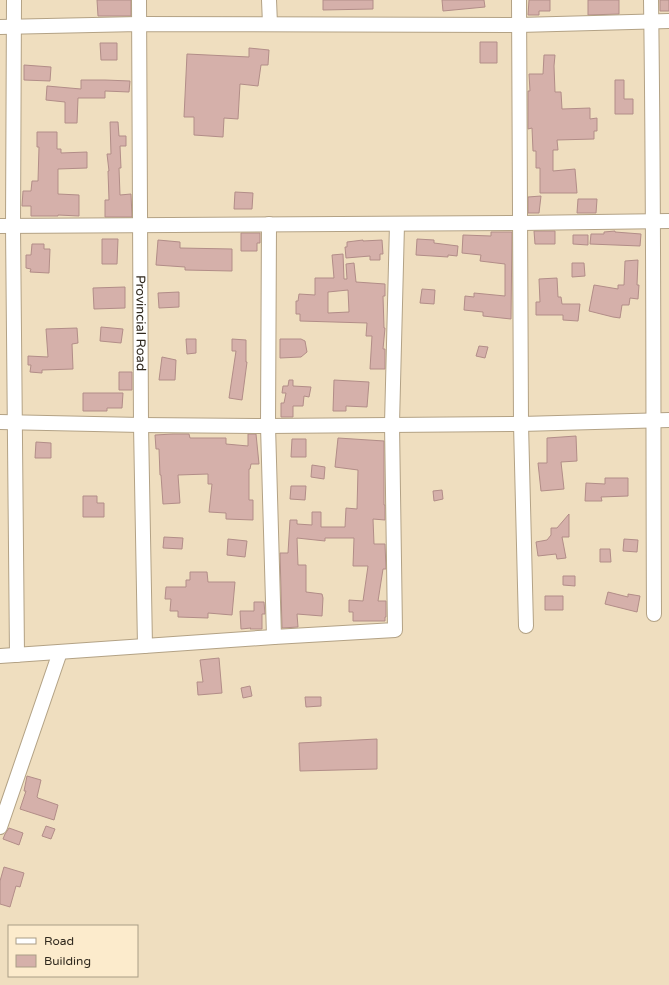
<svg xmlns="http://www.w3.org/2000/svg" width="669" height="985" font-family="'Varela Round',sans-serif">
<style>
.building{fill:#d5b0aa;stroke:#b28d88;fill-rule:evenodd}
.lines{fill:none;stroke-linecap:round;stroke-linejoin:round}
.minor-casing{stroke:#b3a285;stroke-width:16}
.minor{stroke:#fff;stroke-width:14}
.labels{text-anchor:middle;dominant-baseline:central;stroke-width:3;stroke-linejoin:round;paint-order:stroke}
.street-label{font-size:13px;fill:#30291e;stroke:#fcebcc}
</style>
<rect width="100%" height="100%" fill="#efdebf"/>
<path class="building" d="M97,0H131V16H98Z
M323,0H373V9L323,10Z
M442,0H484L485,7L443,11Z
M529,0H550V11H539V15H528Z
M588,0H619V14L588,15Z
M660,0H669V11H660Z
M480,42H497V63H480Z
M100,43H117V60H101Z
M249,48L269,50L268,65H261L258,86L240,84L238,119L224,118L223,137L194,135V117H184L187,54L249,57Z
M544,55H555L554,66L555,92H561L562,109L590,108V119L597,118V131H594V139L557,140L558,150H553V171L575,169L577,193H540V168H536V151H533L532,128L528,129V91H530L529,74H543Z
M24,65L51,67L50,81L24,80Z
M81,80H105L130,81L129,92L105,91V98H78L77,123H65V102L46,100L47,86L81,89Z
M615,80H624V99H633V114H615Z
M110,122H118L119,136H126V146H120L121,168H119L120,195L131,194L132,217H105V200H109L108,171H109L107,154H111Z
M37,132H57V149H61V153L87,152V168L58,169V194L79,195V216L58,215V216H31V206H22L23,191H31L32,181H38L39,147H37Z
M235,192L253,193L252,209H234Z
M541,196L539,213H528V197Z
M578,199H597L596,213H577Z
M534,231H555V244H535Z
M615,231V232L641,234L640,246L590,244L591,234H604V232Z
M491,232H512L511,319L483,316V312L464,310L465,296L474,297V293L505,296V264L480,261L481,255L462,253L463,235L491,236Z
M241,233H260V243H257V251H241Z
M573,235H588V245L573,244Z
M102,239H118L117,264H102Z
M417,239L434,240V243L458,246L457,256L448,255V257L416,255Z
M158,240L180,242V248L232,249V271L185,270V267L156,265Z
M363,240V241L382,240L383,254H380V260H370V256L346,258L345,247H347V242Z
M32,244H44V249H50L49,273L30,272L31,269L26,268V255H31Z
M343,254L344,279H347L346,264L354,263L356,282L385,284V296H383L384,328H385L383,349H385V369H370L372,336H366L367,323L300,321V314H296V301H298L299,294L315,295V278H334L332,255ZM348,290L349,312L328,313V292Z
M638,260L637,285H639L638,299L630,298L629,305H622L620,318L613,317L589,311L594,285L618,289V285H624L625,261Z
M572,263H584L585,276L572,277Z
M557,278L558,297H561L562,304H580L578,321L563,320V315H536V302H540L539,279Z
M125,287V308L94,309L93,288Z
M422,289L435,290L434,304L420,303Z
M179,292V307L159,308L158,293Z
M101,327L123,329L121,343L100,341Z
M77,328L78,343L72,344L73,369L42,370V373L30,372L31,365H28V356L48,357L46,329Z
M186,339H196V353L187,354Z
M232,339L246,340V362H247L242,400L229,398L236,351H232Z
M280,339H301L305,341L307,352L301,357L280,358Z
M479,346L488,347L485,358L476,356Z
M162,357L176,360L175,380H159Z
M119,372H132V390H119Z
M289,380H293V386L311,387L309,397L304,396L303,406H293V417H281V403H284L286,393H282L283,386H288Z
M334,380L369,382L367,407L346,406V411H333Z
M83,393H123L122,408H107V411H83Z
M173,434H189L190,438H226V444L248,446V434H256L259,464H251L250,469H249V500H253V520L226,519V513L209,512L212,484H208V474L178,475L180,503L163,504L161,475H160L159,449H156L155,435Z
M576,436L577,461L561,462L564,489L541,491L538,463H547V438Z
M338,438L384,441V505H385V520L373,519L374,544H385L386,569H383L378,601H386V617H385V621H353V612H349V600L363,601L368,566H353L354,538H325V541L297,538L298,565H306V592L322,594L323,598L322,616L297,614L298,627L282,628L280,553H288L290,520H297V524L312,525V512H321V527H345L346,508L357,509L358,470L335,467Z
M292,439H306V457H291Z
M36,442L51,443V458H35Z
M312,465L325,467L324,479L311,477Z
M605,478H628V496L601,497L602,501H585L586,483L605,484Z
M291,486H306L305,500L290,499Z
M442,490L443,499L434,501L433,491Z
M83,496H97V503H104V517H83Z
M569,514V537H562L566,558L557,559L556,554L538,556L536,542L547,540L551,535V528H557Z
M164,537L183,538L182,549L163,548Z
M228,539L247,541L245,557L227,555Z
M624,539L638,540L637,552L623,551Z
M600,549H610L611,562H600Z
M190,572H207L208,582H235L232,615L208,613V618L178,617V611H170L171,599H165L166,587H186V580H190Z
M563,576H575V586L563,585Z
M608,592L628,597V594L640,596L637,612L605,604Z
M545,596H563V610H545Z
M254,602H264L265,614H262V629H250L251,628L241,629L240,611H254Z
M219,658L222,693L198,695L197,682H203L200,660Z
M250,686L252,696L243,698L241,688Z
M305,697H321V706L306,707Z
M377,739V769L300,771L299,743Z
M27,776L41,780L37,797L38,798L58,805L54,820L20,809L26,791H24Z
M46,826L55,829L51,839L42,836Z
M9,828L23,833L19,845L3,839L5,834Z
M4,867L24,873L20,887L16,886L10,907L0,904V881Z"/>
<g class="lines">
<defs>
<g id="minor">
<path d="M14,0L13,226L17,655"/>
<path id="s1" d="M139,0L141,425L145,646"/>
<path d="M269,0L270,24"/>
<path d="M519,0L521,424L526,626"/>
<path d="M651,0C654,205 653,410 654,614"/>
<path d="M0,27L139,24L519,25L669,21"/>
<path d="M269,224L268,426L274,637"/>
<path d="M0,226L521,223L669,221"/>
<path d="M0,422L141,425L268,426L521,424L669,420"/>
<path d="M0,656L274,637L395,630L392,424L397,224"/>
<path d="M0,827L60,652"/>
</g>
</defs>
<use href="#minor" class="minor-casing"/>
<use href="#minor" class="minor"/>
</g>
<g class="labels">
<g class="street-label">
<text stroke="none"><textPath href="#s1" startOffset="323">Provincial Road</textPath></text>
</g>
</g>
<rect x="8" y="925" width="130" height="52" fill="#fcebcc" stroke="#aa9d86"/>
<rect x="16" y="938" width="20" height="6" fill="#ffffff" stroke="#aa9d86"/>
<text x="44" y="945" font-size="12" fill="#30291e">Road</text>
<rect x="16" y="955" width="20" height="12" fill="#d5b0aa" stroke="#aa9d86"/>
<text x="44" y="965" font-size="12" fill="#30291e">Building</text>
</svg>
